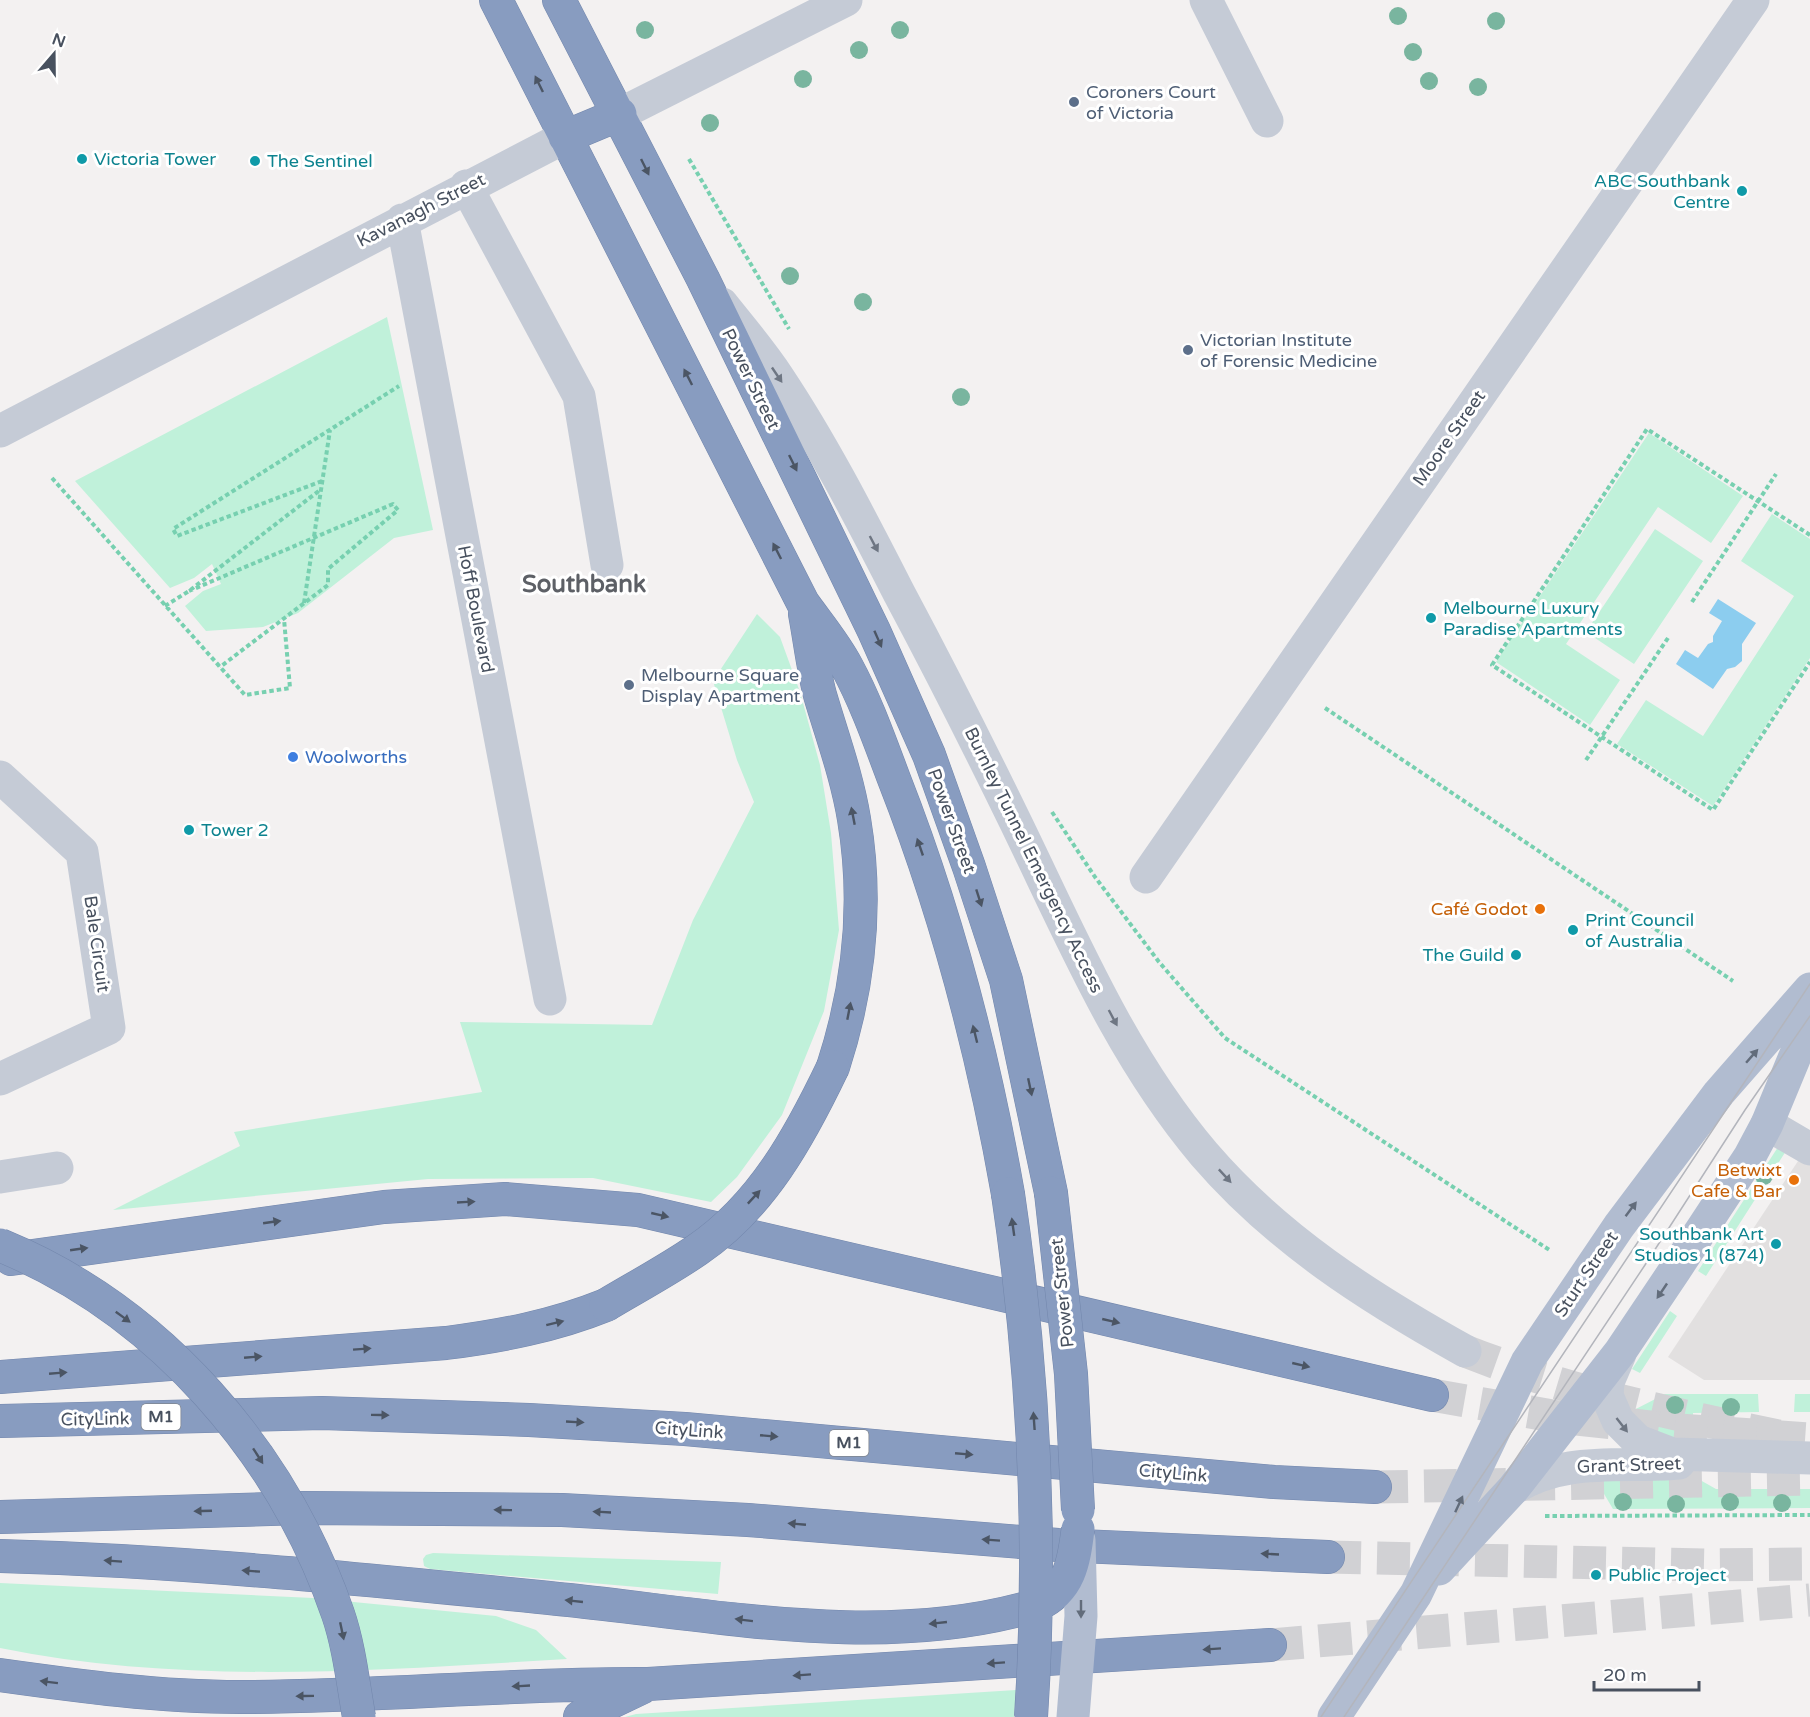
<svg xmlns="http://www.w3.org/2000/svg" width="1810" height="1717" font-family="'Varela Round',sans-serif">
<style>
.education{fill:#e2e0e0}
.green{fill:#c0f1da}
.water{fill:#8ccdef}
.lines{fill:none;stroke-linecap:round;stroke-linejoin:round}
.minor-tunnel{stroke:#d1d1d4;stroke-width:33;stroke-dasharray:33 16;stroke-linecap:butt}
.highway-tunnel{stroke:#d1d1d4;stroke-width:33;stroke-dasharray:33 16;stroke-linecap:butt}
.highway-casing{stroke:#7387ac;stroke-width:34}
.path{stroke:#77d0b0;stroke-width:4;stroke-dasharray:4.5 3;stroke-linecap:butt}
.minor{stroke:#c5cbd6;stroke-width:33}
.major{stroke:#b1bcd0;stroke-width:33}
.highway{stroke:#889cc0;stroke-width:33}
.tram{stroke:#b3b5bc;stroke-width:1.5}
.highway-bridge-casing{stroke:#7387ac;stroke-width:34;stroke-linecap:butt}
.major-bridge{stroke:#b1bcd0;stroke-width:33}
.highway-bridge{stroke:#889cc0;stroke-width:33}
.tree{fill:#79b59f}
.oneway{fill:#4b5564}
.oneway2{fill:#6e7683}
.oneway3{fill:#626c7b}
.service-dot{fill:#5c6f8a;stroke:#fff;stroke-width:2}
.culture-dot{fill:#0f9aa8;stroke:#fff;stroke-width:2}
.shop-dot{fill:#3f7fe0;stroke:#fff;stroke-width:2}
.food-dot{fill:#e8710a;stroke:#fff;stroke-width:2}
.labels{text-anchor:middle;dominant-baseline:central;stroke-width:6;stroke-linejoin:round;paint-order:stroke}
.shield{fill:#fff;stroke:#7f858f;stroke-width:1.5}
.shield-label{font-size:16px;font-weight:bold;fill:#48515f}
.service-label{font-size:18px;fill:#4e5e75;stroke:#fff;text-anchor:start}
.culture-label{font-size:18px;fill:#0d838f;stroke:#fff;text-anchor:start}
.street-label{font-size:18px;fill:#48515f;stroke:#fff}
.shop-label{font-size:18px;fill:#366cbe;stroke:#fff;text-anchor:start}
.food-label{font-size:18px;fill:#c56008;stroke:#fff;text-anchor:end}
.district-label{font-size:24px;font-weight:bold;fill:#5d6066;stroke:#fff}
</style>
<rect width="100%" height="100%" fill="#f3f1f1"/>
<path class="education" d="M1810,1143V1380H1704L1668,1357Z"/>
<path class="green" d="M387,317L433,530L394,538L298,613L263,627L206,631L185,606L203,591L221,584L212,564L194,578L170,588L75,481Z
M1649,433L1743,496L1711,543L1658,507L1566,644L1620,680L1590,725L1496,662Z
M1772,514L1810,539V658L1713,806L1617,744L1646,700L1703,736L1794,596L1741,561Z
M1655,529L1703,561L1634,664L1586,632Z
M757,614L780,637L800,692L820,765L831,833L839,930L824,1011L782,1115L737,1177L711,1202L593,1178L428,1179L113,1210L240,1146L234,1132L482,1092L460,1022L652,1025L693,920L754,802L737,760L713,681Z
M1778,1147L1786,1151L1706,1276L1698,1271Z
M1670,1311L1677,1316L1640,1373L1632,1369Z
M1665,1394H1758L1759,1412L1693,1413V1438C1662,1446 1651,1432 1630,1412Z
M1795,1394H1810V1412H1794Z
M1693,1476L1716,1489H1810V1508L1613,1509L1594,1477Z
M433,1553L721,1562L718,1594L430,1569L424,1566L423,1559L426,1555Z
M0,1583L313,1598L496,1616L536,1630L567,1659C377,1670 188,1686 0,1648Z
M1016,1690L1014,1717H625L636,1714Z"/>
<path class="water" d="M1718,599L1756,623L1742,644V661L1735,667L1727,669L1713,689L1676,664L1685,650L1698,658L1708,644L1713,642V636L1722,621L1709,613Z"/>
<g class="lines">
<path class="minor-tunnel" d="M1465,1351C1570,1392 1668,1413 1778,1436"/>
<path class="highway-tunnel" d="M1432,1395L1558,1417L1679,1430L1810,1439
M1375,1487L1810,1479
M1328,1557L1704,1565L1810,1564
M1270,1645L1810,1600"/>
<defs>
<path id="highway" d="M496,0L803,603C818,624 835,644 847,667C866,702 880,742 894,779C947,914 983,1052 1008,1194
M559,0L703,279L874,631L929,755L969,867L1006,980L1051,1193
M565,137L620,114
M805,614C810,640 813,669 820,695C832,736 847,776 854,819C868,902 859,987 833,1067
M11,1259L384,1207L505,1199L638,1210L1432,1395
M0,1377L446,1343C501,1336 554,1326 606,1305
M0,1421L322,1413L529,1420L685,1429L1274,1482L1375,1487
M0,1517L303,1508L562,1510L748,1520L1058,1545L1328,1557
M0,1556C190,1561 380,1581 569,1600C721,1616 887,1650 1037,1605
M0,1675C79,1686 159,1697 240,1697C376,1697 512,1683 648,1684L1270,1645
M580,1717L641,1688"/>
</defs>
<use href="#highway" class="highway-casing"/>
<path class="path" d="M689,159L789,329
M52,478L245,695L290,688L284,619
M322,481L177,536L173,529L399,386
M1810,535L1647,429L1492,665L1713,810L1810,662
M189,591L393,504L398,510L328,569V585L220,667
M1692,602L1776,474
M304,603L330,430
M165,606L189,591L320,490
M1325,708L1733,981
M1586,760L1668,638
M1052,812L1095,877L1159,962L1225,1038L1551,1251
M1545,1516L1810,1515"/>
<path class="minor" d="M1206,0L1267,121
M620,114L846,0
M466,186L579,396L607,565
M402,220L550,999
M722,304C741,328 761,351 778,377C824,446 862,521 900,595C940,670 979,747 1016,823C1072,938 1121,1056 1204,1154C1277,1239 1368,1297 1465,1351
M0,431L565,137
M0,777L82,852L109,1028L0,1079
M1146,877L1753,0
M1767,1124L1810,1149
M0,1177L57,1168
M1620,1354L1608,1382L1607,1396L1618,1421L1638,1441L1672,1454L1810,1458
M1513,1489C1564,1456 1621,1468 1679,1463"/>
<path class="major" d="M1439,1569L1513,1489L1620,1352L1675,1270L1750,1156L1767,1124L1810,1020
M1334,1717L1416,1594L1527,1362L1619,1226L1719,1093L1810,989"/>
<use href="#highway" class="highway"/>
<path class="tram" d="M1321,1717L1810,984
M1344,1717L1645,1265L1745,1110L1810,1016"/>
<defs>
<path id="highway-bridge" d="M1051,1193L1071,1374L1078,1510
M1008,1194C1034,1370 1043,1539 1031,1717
M0,1245C160,1311 282,1452 338,1614C349,1646 353,1683 359,1717
M606,1305C636,1287 668,1270 697,1250C762,1206 800,1136 833,1067
M1037,1605C1070,1590 1074,1562 1078,1529"/>
</defs>
<use href="#highway-bridge" class="highway-bridge-casing"/>
<path class="major-bridge" d="M1073,1717L1081,1616L1079,1540"/>
<use href="#highway-bridge" class="highway-bridge"/>
</g>
<g class="tree">
<circle cx="1398" cy="16" r="9"/>
<circle cx="1496" cy="21" r="9"/>
<circle cx="645" cy="30" r="9"/>
<circle cx="900" cy="30" r="9"/>
<circle cx="859" cy="50" r="9"/>
<circle cx="1413" cy="52" r="9"/>
<circle cx="803" cy="79" r="9"/>
<circle cx="1429" cy="81" r="9"/>
<circle cx="1478" cy="87" r="9"/>
<circle cx="710" cy="123" r="9"/>
<circle cx="790" cy="276" r="9"/>
<circle cx="863" cy="302" r="9"/>
<circle cx="961" cy="397" r="9"/>
<circle cx="1764" cy="1176" r="9"/>
<circle cx="1675" cy="1405" r="9"/>
<circle cx="1731" cy="1407" r="9"/>
<circle cx="1623" cy="1502" r="9"/>
<circle cx="1730" cy="1502" r="9"/>
<circle cx="1782" cy="1503" r="9"/>
<circle cx="1676" cy="1504" r="9"/>
</g>
<defs><path id="oneway-solid" d="M-6-.8H1V-3.2L6.5 0L1 3.2V.8H-6Z" transform="scale(1.5)"/></defs>
<g class="oneway">
<use href="#oneway-solid" transform="translate(539 84) rotate(-116)"/>
<use href="#oneway-solid" transform="translate(645 167) rotate(64)"/>
<use href="#oneway-solid" transform="translate(688 377) rotate(-117)"/>
<use href="#oneway-solid" transform="translate(793 463) rotate(64)"/>
<use href="#oneway-solid" transform="translate(777 551) rotate(-117)"/>
<use href="#oneway-solid" transform="translate(878 639) rotate(66)"/>
<use href="#oneway-solid" transform="translate(853 816) rotate(-101)"/>
<use href="#oneway-solid" transform="translate(920 847) rotate(-109)"/>
<use href="#oneway-solid" transform="translate(979 898) rotate(72)"/>
<use href="#oneway-solid" transform="translate(849 1011) rotate(-79)"/>
<use href="#oneway-solid" transform="translate(975 1034) rotate(-104)"/>
<use href="#oneway-solid" transform="translate(1030 1087) rotate(78)"/>
<use href="#oneway-solid" transform="translate(754 1197) rotate(-47)"/>
<use href="#oneway-solid" transform="translate(466 1202) rotate(-3)"/>
<use href="#oneway-solid" transform="translate(660 1215) rotate(13)"/>
<use href="#oneway-solid" transform="translate(272 1222) rotate(-8)"/>
<use href="#oneway-solid" transform="translate(1013 1227) rotate(-98)"/>
<use href="#oneway-solid" transform="translate(79 1249) rotate(-8)"/>
<use href="#oneway-solid" transform="translate(123 1317) rotate(36)"/>
<use href="#oneway-solid" transform="translate(1111 1321) rotate(13)"/>
<use href="#oneway-solid" transform="translate(555 1323) rotate(-14)"/>
<use href="#oneway-solid" transform="translate(362 1349) rotate(-4)"/>
<use href="#oneway-solid" transform="translate(253 1357) rotate(-5)"/>
<use href="#oneway-solid" transform="translate(1301 1365) rotate(13)"/>
<use href="#oneway-solid" transform="translate(58 1373) rotate(-5)"/>
<use href="#oneway-solid" transform="translate(380 1415) rotate(1)"/>
<use href="#oneway-solid" transform="translate(1034 1421) rotate(-94)"/>
<use href="#oneway-solid" transform="translate(575 1422) rotate(3)"/>
<use href="#oneway-solid" transform="translate(769 1436) rotate(5)"/>
<use href="#oneway-solid" transform="translate(964 1454) rotate(5)"/>
<use href="#oneway-solid" transform="translate(258 1456) rotate(57)"/>
<use href="#oneway-solid" transform="translate(503 1510) rotate(-179)"/>
<use href="#oneway-solid" transform="translate(203 1511) rotate(178)"/>
<use href="#oneway-solid" transform="translate(602 1512) rotate(-177)"/>
<use href="#oneway-solid" transform="translate(797 1524) rotate(-175)"/>
<use href="#oneway-solid" transform="translate(991 1540) rotate(-176)"/>
<use href="#oneway-solid" transform="translate(1270 1554) rotate(-177)"/>
<use href="#oneway-solid" transform="translate(113 1561) rotate(-176)"/>
<use href="#oneway-solid" transform="translate(251 1571) rotate(-176)"/>
<use href="#oneway-solid" transform="translate(574 1601) rotate(-174)"/>
<use href="#oneway-solid" transform="translate(744 1620) rotate(-173)"/>
<use href="#oneway-solid" transform="translate(938 1623) rotate(174)"/>
<use href="#oneway-solid" transform="translate(342 1631) rotate(78)"/>
<use href="#oneway-solid" transform="translate(1212 1649) rotate(176)"/>
<use href="#oneway-solid" transform="translate(996 1663) rotate(176)"/>
<use href="#oneway-solid" transform="translate(802 1675) rotate(176)"/>
<use href="#oneway-solid" transform="translate(49 1682) rotate(-173)"/>
<use href="#oneway-solid" transform="translate(521 1686) rotate(177)"/>
<use href="#oneway-solid" transform="translate(305 1696) rotate(179)"/>
</g>
<g class="oneway2">
<use href="#oneway-solid" transform="translate(777 375) rotate(56)"/>
<use href="#oneway-solid" transform="translate(874 544) rotate(62)"/>
<use href="#oneway-solid" transform="translate(1113 1018) rotate(62)"/>
<use href="#oneway-solid" transform="translate(1225 1176) rotate(47)"/>
<use href="#oneway-solid" transform="translate(1622 1425) rotate(52)"/>
</g>
<g class="oneway3">
<use href="#oneway-solid" transform="translate(1752 1056) rotate(-49)"/>
<use href="#oneway-solid" transform="translate(1631 1209) rotate(-53)"/>
<use href="#oneway-solid" transform="translate(1662 1291) rotate(124)"/>
<use href="#oneway-solid" transform="translate(1459 1504) rotate(-65)"/>
<use href="#oneway-solid" transform="translate(1081 1609) rotate(90)"/>
</g>
<g class="service-dot">
<circle cx="1074" cy="102" r="6"/>
<circle cx="1188" cy="350" r="6"/>
<circle cx="629" cy="685" r="6"/>
</g>
<g class="culture-dot">
<circle cx="82" cy="159" r="6"/>
<circle cx="255" cy="161" r="6"/>
<circle cx="1742" cy="191" r="6"/>
<circle cx="1431" cy="618" r="6"/>
<circle cx="189" cy="830" r="6"/>
<circle cx="1573" cy="930" r="6"/>
<circle cx="1516" cy="955" r="6"/>
<circle cx="1776" cy="1244" r="6"/>
<circle cx="1596" cy="1575" r="6"/>
</g>
<circle class="shop-dot" cx="293" cy="757" r="6"/>
<g class="food-dot">
<circle cx="1540" cy="909" r="6"/>
<circle cx="1794" cy="1180" r="6"/>
</g>
<g class="labels">
<g class="shield">
<rect x="141.5" y="1404" width="39" height="26" rx="4.5"/>
<rect x="829.5" y="1430" width="39" height="26" rx="4.5"/>
</g>
<g class="shield-label">
<text x="161" y="1417">M1</text>
<text x="849" y="1443">M1</text>
</g>
<g class="service-label">
<text x="1086" y="92">Coroners Court<tspan x="1086" dy="21">of Victoria</tspan></text>
<text x="1200" y="340">Victorian Institute<tspan x="1200" dy="21">of Forensic Medicine</tspan></text>
<text x="641" y="675">Melbourne Square<tspan x="641" dy="21">Display Apartment</tspan></text>
</g>
<g class="culture-label">
<text x="94" y="159">Victoria Tower</text>
<text x="267" y="161">The Sentinel</text>
<text x="1730" y="181" text-anchor="end">ABC Southbank<tspan x="1730" dy="21">Centre</tspan></text>
<text x="1443" y="608">Melbourne Luxury<tspan x="1443" dy="21">Paradise Apartments</tspan></text>
<text x="201" y="830">Tower 2</text>
<text x="1585" y="920">Print Council<tspan x="1585" dy="21">of Australia</tspan></text>
<text x="1504" y="955" text-anchor="end">The Guild</text>
<text x="1764" y="1234" text-anchor="end">Southbank Art<tspan x="1764" dy="21">Studios 1 (874)</tspan></text>
<text x="1608" y="1575">Public Project</text>
</g>
<g class="street-label">
<text transform="translate(421 210) rotate(-27)">Kavanagh Street</text>
<text transform="translate(751 379) rotate(64)">Power Street</text>
<text transform="translate(1449 438) rotate(-55)">Moore Street</text>
<text transform="translate(476 609) rotate(79)">Hoff Boulevard</text>
<text transform="translate(952 821) rotate(70)">Power Street</text>
<text transform="translate(1034 860) rotate(64)">Burnley Tunnel Emergency Access</text>
<text transform="translate(97 944) rotate(82)">Bale Circuit</text>
<text transform="translate(1586 1274) rotate(-56)">Sturt Street</text>
<text transform="translate(1062 1293) rotate(-96)">Power Street</text>
<text transform="translate(95 1419) rotate(-1)">CityLink</text>
<text transform="translate(689 1430) rotate(4)">CityLink</text>
<text transform="translate(1629 1465) rotate(-2)">Grant Street</text>
<text transform="translate(1173 1473) rotate(5)">CityLink</text>
</g>
<g class="shop-label">
<text x="305" y="757">Woolworths</text>
</g>
<g class="food-label">
<text x="1528" y="909">Café Godot</text>
<text x="1782" y="1170">Betwixt<tspan x="1782" dy="21">Cafe &amp; Bar</tspan></text>
</g>
<g class="district-label">
<text x="584" y="584">Southbank</text>
</g>
</g>
<g transform="translate(54 54) rotate(20)" stroke="#ffffff" stroke-width="4.5" paint-order="stroke">
<path d="M0-4.5L10 22L0 15L-10 22Z" fill="#48515f"/>
<text y="-9" font-size="16" font-weight="bold" text-anchor="middle" fill="#48515f">N</text>
</g>
<path d="M1594 1681v9h105v-9" fill="none" stroke="#48515f" stroke-width="3"/>
<text x="1603" y="1681" font-size="18" fill="#48515f" stroke="#ffffff" stroke-width="4.5" paint-order="stroke">20 m</text>
</svg>
